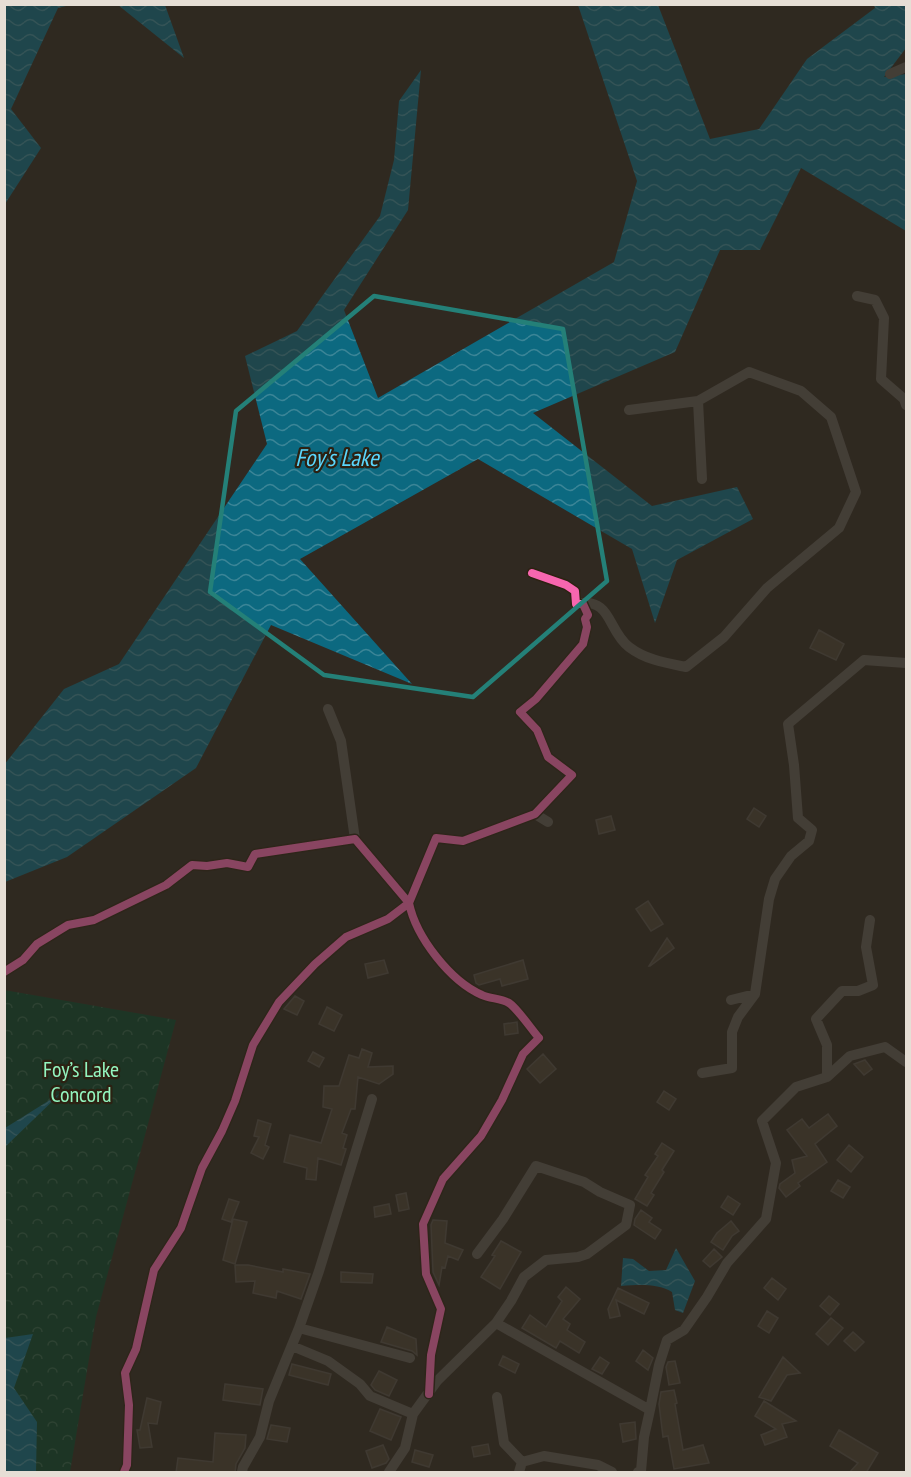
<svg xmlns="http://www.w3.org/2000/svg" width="911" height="1477" font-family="'PT Sans Narrow',sans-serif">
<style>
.park{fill:url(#park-crowns)}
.water{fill:url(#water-waves)}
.building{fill:#483f32;stroke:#534d46;stroke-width:1.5}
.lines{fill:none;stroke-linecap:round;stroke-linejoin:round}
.minor{stroke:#5c5751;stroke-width:10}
.cycleway-casing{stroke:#2c2112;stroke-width:11}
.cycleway{stroke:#f766af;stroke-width:8}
.marked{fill:none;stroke:#248078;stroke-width:4.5;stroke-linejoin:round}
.labels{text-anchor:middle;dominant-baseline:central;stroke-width:4.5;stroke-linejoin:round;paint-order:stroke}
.park-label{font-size:22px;fill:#93f5bf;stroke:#2c2112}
.water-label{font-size:24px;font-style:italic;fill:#5ad6fc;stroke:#2c2112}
</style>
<defs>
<pattern id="park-crowns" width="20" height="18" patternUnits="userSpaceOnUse" patternTransform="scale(1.5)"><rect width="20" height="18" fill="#08442a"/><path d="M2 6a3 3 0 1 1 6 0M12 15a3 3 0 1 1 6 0" fill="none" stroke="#2c5f48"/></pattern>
<pattern id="water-waves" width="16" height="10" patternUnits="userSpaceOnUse" patternTransform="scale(1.5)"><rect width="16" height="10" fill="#0c6980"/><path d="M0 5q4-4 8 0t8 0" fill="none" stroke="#3b8597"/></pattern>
</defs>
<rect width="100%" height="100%" fill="#302921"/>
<path class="park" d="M4,990L176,1020L96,1317L70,1472H5Z"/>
<path class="water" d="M5,4L70,5L58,8L11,109L41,148L5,204Z
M118,5H165L184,58Z
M578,5H658L710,139L759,129L807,59L875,8L874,5H906V48L884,77L906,74V231L801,168L760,250H720L675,352L533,413L652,506L737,487L753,519L677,560L655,623L632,549L478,459L300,559L412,684L271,625L196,768L67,857L5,882L4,765L64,689L119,664L267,444L245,356L297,331L380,216L394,160L399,101L421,70L408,210L344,310L378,398L614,262L637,181Z
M61,1093L5,1147V1128Z
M676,1248L695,1281L683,1313L675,1310L672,1292C657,1283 638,1285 621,1286L623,1258L633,1259L649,1271L666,1270Z
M33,1334L14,1388L37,1422L36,1472H5V1338Z"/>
<path class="building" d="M819,630L844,644L836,660L810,648Z
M754,808L766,816L759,827L747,819Z
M611,816L615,830L599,834L596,820Z
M648,901L663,924L651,931L636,909Z
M667,938L674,948L650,966H649Z
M384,960L388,973L368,978L365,964Z
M523,960L528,979L502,986L500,979L479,985L476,983L474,975Z
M295,996L304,1001L297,1015L284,1009Z
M327,1007L342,1015L334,1031L319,1024Z
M517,1022L518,1033L505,1035L504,1024Z
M362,1049L372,1053L368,1067L393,1066V1074L379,1084L358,1077L355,1109H351L342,1133L347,1135L343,1148L346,1149L341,1165L318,1158L316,1180L306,1179L307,1168L284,1162L290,1135L321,1143L332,1109L323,1107L324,1086H339L349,1055L359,1058Z
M313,1052L324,1058L319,1067L308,1061Z
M543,1054L556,1069L540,1083L527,1069Z
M865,1060L872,1069L864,1075L854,1064Z
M664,1091L676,1099L669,1110L657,1102Z
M828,1114L837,1126L815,1144L827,1162L798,1183L800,1186L786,1197L779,1188L780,1184L795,1173L792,1160L807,1156L787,1130L802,1119L809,1128Z
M258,1120L271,1124L265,1145L269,1147L263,1159L251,1153L259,1137L254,1136Z
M662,1143L674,1151L662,1170L664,1172L651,1193L654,1195L647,1206L635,1199L648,1177L645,1175L658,1156L655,1154Z
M849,1145L863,1157L851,1172L837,1160Z
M838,1180L850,1187L843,1198L831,1191Z
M406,1193L409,1209L399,1211L396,1195Z
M728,1196L740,1204L733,1215L721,1207Z
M229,1199L239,1202L231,1222L222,1219Z
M389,1204L391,1214L375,1217L374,1207Z
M641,1210L652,1218L649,1222L661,1230L655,1239L634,1225L635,1219Z
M233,1219L247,1222L235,1264L223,1260Z
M433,1220L447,1221L445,1243L463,1250L458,1260L448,1256L445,1268L442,1267L439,1285L433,1272L431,1225Z
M731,1221L739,1231L732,1236L723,1250L711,1242L717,1233Z
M501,1241L521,1252L500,1289L481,1277L495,1256L492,1255Z
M714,1249L722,1257L710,1267L703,1261Z
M235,1265H248L283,1272V1269L310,1274L301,1299L277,1291L276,1298L253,1293L255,1281L236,1282Z
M341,1272L373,1274L372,1283L341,1282Z
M772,1278L786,1289L778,1300L764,1288Z
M566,1287L580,1299L563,1319L570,1324L567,1330L585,1342L579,1353L560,1341L556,1348L522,1328L530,1315L546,1327L562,1301L558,1297Z
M618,1288L649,1303L644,1314L616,1300L620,1316L610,1318L608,1309Z
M829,1296L839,1304L830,1315L820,1306Z
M767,1311L778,1318L769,1333L758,1326Z
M831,1318L843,1328L828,1345L816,1334Z
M387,1327L416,1339L417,1355L412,1351L381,1342Z
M853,1332L864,1342L855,1351L844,1341Z
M643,1350L653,1358L648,1370L636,1361Z
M503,1356L519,1364L515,1373L499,1365Z
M600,1357L609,1363L602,1374L592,1369Z
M783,1357L800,1373L787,1375L771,1401L759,1397Z
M675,1361L680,1383L669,1385L666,1367L668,1362Z
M292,1364L331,1374L328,1385L289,1375Z
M379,1371L397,1380L389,1396L375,1390L371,1385Z
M225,1384L263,1389L260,1405L223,1400Z
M674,1390L677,1403L675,1404L683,1450L703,1445L709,1463L674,1469L668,1436L663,1437L659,1404L661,1392Z
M147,1398L161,1402L157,1424L148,1423L152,1447L140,1448L137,1430H140Z
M764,1401L796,1421L782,1424L787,1437L765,1445L761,1435L776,1429L755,1416Z
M380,1409L401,1417L391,1440L370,1431Z
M635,1422L636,1439L623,1442L620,1424Z
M271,1425L290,1428L287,1442L267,1439Z
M839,1430L878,1453L866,1473H849L858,1463L830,1446Z
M215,1433L246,1435L245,1448L236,1464L235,1473H176L178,1458L213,1462Z
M488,1444L490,1454L474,1457L472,1447Z
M383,1445L389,1459L386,1463L372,1468L366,1451Z
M415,1450L433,1455L429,1467L412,1462Z"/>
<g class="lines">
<path class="minor" d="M890,74L906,67
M857,296L875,300L884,318L881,379L904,399L906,405
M629,410L698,401
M577,604C612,597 607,630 629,647C646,660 666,663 686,667L724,637L767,588L839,528L856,492L831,417L801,391L749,372L698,401L702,479
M328,709L341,741L355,839
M535,814L548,822
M4,972L23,960L37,944L68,925L94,920L166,885L192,865L207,866L227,863L248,867L255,854L355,839L409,903L436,838L463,841L535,814L572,775L548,757L537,730L520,712L536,699L583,644L587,627L585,619L588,615L583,604H576L575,591L566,585L532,573
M731,1000L755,994L769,899L775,879L791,856L809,841L812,830L798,818L794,765L788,724L864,660L906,663
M702,1073L732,1068V1032L738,1017L755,994
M827,1077L850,1056L885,1047L906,1062
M496,1323L650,1410L659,1365L667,1340L684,1330L707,1297L727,1263L766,1219L776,1163L762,1121L796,1087L827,1077V1045L816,1019L842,991H858L873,985L866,947L870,920
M299,1328L410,1358
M292,1346L328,1361L360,1384L370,1396L413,1414
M497,1397L504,1443L522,1462
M124,1472L127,1465L129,1405L125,1373L136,1349L154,1270L181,1228L202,1168L222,1131L235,1101L253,1045L279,1002L315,964L346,937L388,919L409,903C416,937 450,981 482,995C490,999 501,998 509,1003C517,1008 532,1030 539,1038L523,1054L502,1100L481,1136L443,1179L423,1224L426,1274L441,1309L431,1355L429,1394
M242,1472L243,1467L260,1437L269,1401L299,1328L319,1271L372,1099
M389,1472L405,1448L413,1414L437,1381L496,1323L511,1301L524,1277L546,1260L578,1257L587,1254L626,1225L630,1205L600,1192L584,1182L536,1166L503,1219L477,1254
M519,1472L522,1462L544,1456L598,1465L612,1472
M638,1472L641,1471L644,1437L650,1410"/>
<defs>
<path id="cycleway" d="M4,972L23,960L37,944L68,925L94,920L166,885L192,865L207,866L227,863L248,867L255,854L355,839L409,903L436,838L463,841L535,814L572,775L548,757L537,730L520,712L536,699L583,644L587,627L585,619L588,615L583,604H576L575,591L566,585L532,573
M124,1472L127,1465L129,1405L125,1373L136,1349L154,1270L181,1228L202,1168L222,1131L235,1101L253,1045L279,1002L315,964L346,937L388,919L409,903C416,937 450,981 482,995C490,999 501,998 509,1003C517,1008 532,1030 539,1038L523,1054L502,1100L481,1136L443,1179L423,1224L426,1274L441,1309L431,1355L429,1394"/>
</defs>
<use href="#cycleway" class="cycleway-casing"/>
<use href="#cycleway" class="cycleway"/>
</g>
<path d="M0 0H911V1477H0ZM374,296L563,329L607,581L473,697L324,675L210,592L236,411Z" fill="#302921" fill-opacity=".55" fill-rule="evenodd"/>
<path class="marked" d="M374,296L563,329L607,581L473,697L324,675L210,592L236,411Z"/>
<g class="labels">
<g class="park-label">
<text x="81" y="1069">Foy’s Lake<tspan x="81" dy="25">Concord</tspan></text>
</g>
<g class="water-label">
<text x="337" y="457">Foy's Lake</text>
</g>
</g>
<rect width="911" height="1477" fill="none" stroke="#e6ded5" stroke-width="12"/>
</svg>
